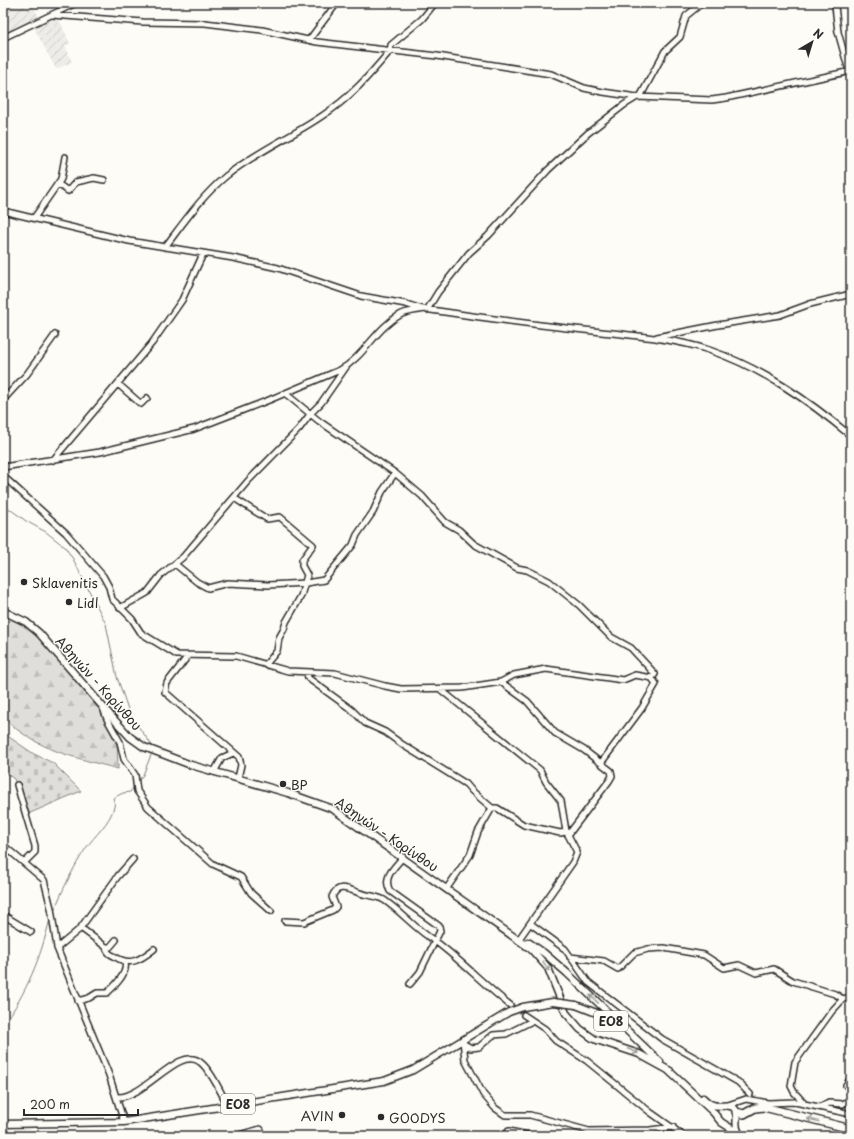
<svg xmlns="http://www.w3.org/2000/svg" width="854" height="1139" font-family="'Playpen Sans',sans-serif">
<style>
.industrial{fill:url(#industrial-furrows)}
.forest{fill:url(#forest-firs);stroke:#858482}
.cemetery{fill:url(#cemetery-stones);stroke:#858482}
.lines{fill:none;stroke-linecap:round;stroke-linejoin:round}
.stream{stroke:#7e7d7b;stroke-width:1}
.minor-tunnel{stroke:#d3d2ce;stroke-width:5;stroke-dasharray:5 2.5;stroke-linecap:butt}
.minor-casing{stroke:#2b2b2b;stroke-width:8}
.major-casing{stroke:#2b2b2b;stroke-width:9}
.highway-casing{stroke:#2b2b2b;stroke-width:10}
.minor{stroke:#fdfcf7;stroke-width:5}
.major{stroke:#fdfcf7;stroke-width:6}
.highway{stroke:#fdfcf7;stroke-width:7}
.major-bridge-casing{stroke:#2b2b2b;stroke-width:9;stroke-linecap:butt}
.major-bridge{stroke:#fdfcf7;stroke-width:6}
.oneway{stroke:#9e9e9b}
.poi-dot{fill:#2b2b2b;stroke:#fdfcf7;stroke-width:1.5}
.labels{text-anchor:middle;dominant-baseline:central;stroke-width:3;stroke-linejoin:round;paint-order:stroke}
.shield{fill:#fdfcf7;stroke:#6a6a68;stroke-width:1}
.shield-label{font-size:12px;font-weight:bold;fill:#2b2b2b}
.poi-label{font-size:13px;fill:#2b2b2b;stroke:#fdfcf7;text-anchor:start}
.street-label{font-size:13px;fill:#2b2b2b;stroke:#fdfcf7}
</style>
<defs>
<pattern id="industrial-furrows" width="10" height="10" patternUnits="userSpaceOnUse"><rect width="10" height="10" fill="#edece8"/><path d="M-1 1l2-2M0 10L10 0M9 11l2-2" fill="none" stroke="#cbcbc7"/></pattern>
<pattern id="forest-firs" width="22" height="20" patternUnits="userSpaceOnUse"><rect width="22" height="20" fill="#dfdeda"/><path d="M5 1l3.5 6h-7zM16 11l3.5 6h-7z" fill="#c0bfbb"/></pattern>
<pattern id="cemetery-stones" width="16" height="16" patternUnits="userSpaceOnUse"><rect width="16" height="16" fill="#dfdeda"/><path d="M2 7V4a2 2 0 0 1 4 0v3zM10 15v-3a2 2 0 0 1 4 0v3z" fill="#c0bfbb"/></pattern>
</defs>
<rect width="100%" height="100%" fill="#fdfcf7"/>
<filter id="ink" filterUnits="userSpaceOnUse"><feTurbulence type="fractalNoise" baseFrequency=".025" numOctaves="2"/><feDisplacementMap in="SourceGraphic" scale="8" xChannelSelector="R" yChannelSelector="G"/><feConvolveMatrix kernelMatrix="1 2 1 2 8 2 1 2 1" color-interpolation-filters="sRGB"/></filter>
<g filter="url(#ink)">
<path class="industrial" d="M3,3H32L39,17L3,35Z
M51,17L59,19L70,44L65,46L72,62L56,69L33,26Z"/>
<path class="forest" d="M3,615L26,627L44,643L101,712L117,740L118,769C71,756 41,752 3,718Z"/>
<path class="cemetery" d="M3,730L9,737L34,754L53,763L81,791L28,814L14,779L3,771Z"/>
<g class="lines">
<path class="stream" d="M3,504L26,521L46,532L65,547L73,559L106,624L117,677L130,715L154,748
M138,781L143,775L151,755
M54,911C63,889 73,868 86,848C95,835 110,823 114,807C115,804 114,801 113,798L123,793L130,792L134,787
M3,1026C27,991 40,960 50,919"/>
<path class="minor-tunnel" d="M510,1005L524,1015"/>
<defs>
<path id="minor" d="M835,6L838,32L849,71
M52,15L143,22L205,23L262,30L317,42L437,56L551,74L584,88L603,92L637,97L712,100L726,98L851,71
M3,38L76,3
M309,40L337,3
M640,97L665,51L680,37L686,16L702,3
M58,184L68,191L76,182L94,178L104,180
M3,211L129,241L233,258L278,268L361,296L406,304L422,309
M34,218L61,179L65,157
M165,247C184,222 202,196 226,176C256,152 291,137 322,116C350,98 369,76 390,51L391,45L422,19L435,3
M427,310L438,292L469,253L488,236L548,170L588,133L624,105L637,97
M657,337L718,325L780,315L810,304L851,294
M118,384L141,404L147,398
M286,394L319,421L395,473L422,496L445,522L459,530L474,544L517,568L527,570L549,581L579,605L611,637L631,648L655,674L652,678
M3,400L27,374L55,335
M53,460L152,343L182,300L203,254
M3,467L100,452L194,429L269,400L340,370C364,357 376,328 400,315C407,311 416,311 424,309C477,317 530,324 584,330C625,335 669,337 709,350C762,368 808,400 851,436
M3,476L66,533L103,576L109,587L112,599L132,619L141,633L177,655L236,656L288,671L335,673L385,686L401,689L462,688L501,682L514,675L546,669L623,680L635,675L652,678L656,684L642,708L601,763
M234,498L267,519L280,517L313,545L302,560V566L307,575L301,596L286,622L284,629L279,638L277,651L267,663
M175,564L197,582L208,588L228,583L268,585L306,583L324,580L353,545L357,535L373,512L382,492L395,473
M120,608L147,593L161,575L183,557L248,481L299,429L311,413L321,403L346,367
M188,656L167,683L165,692L239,757L241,765L238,778
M307,673L308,678L312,681L352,710L365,723L385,732L403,745L466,784L472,791L492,808
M501,682L527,701L555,733L584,750L611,771L612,776L609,781L568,835
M440,689L540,770L546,782L561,801L566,831L577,852L573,862L519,939
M103,708L107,719L120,742L124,759L135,775L137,791L148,807L213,864L241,877L251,893L271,911
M214,772L222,758L233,753
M17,785L35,846V852L24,863
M3,845L44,880L51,908L57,948L109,1075L124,1122
M403,857C395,867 382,877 390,891L439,926L440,931L435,941C462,961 484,985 510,1005
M447,888L470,855L478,832L492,808H497L524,825L560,833L566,832
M3,915L31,932
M285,921L304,922L333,910L336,907L332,897C337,884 346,888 357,892C366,896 375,895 384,900C402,912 416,930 435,941L420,972L410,984
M531,924L565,949L588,982L662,1039L738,1082L750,1094
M79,930L118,876L133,859
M106,947C107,952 109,954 114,956C130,967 140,960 154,949
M57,948L81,928L106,947H110L116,940
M570,957L604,961L618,969L634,953L648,949L664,948L704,955L724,968L739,965L756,973L774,969L793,981L835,994L843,999
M78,1001L89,998L97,993H107C114,987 128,973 125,963
M524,1015L545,1029L556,1041L587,1061L650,1112L684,1136
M463,1040L465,1060L483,1094L495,1108L505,1115H530L589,1131L650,1130L673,1127
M464,1044L471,1048L479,1047L493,1035L506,1034L532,1021
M851,1078L846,1085L851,1092
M117,1097C144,1099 179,1045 200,1062C211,1070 221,1093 228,1106
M803,1102L794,1092L791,1086L795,1062L832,1011L843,999L851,997
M728,1105L746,1099L768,1103L795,1102L851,1114
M819,1107L829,1103L843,1104L851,1099"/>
<path id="major" d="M3,611L26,622L39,633L110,715L130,737L144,747L191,765L288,793L333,809L531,949L548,968L566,1013L580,1029L594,1039L639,1054L670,1071
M528,942L544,953L567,973L660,1062
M576,1005L599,1014L616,1025
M668,1070L713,1112L721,1122L743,1136
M703,1098C706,1101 709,1104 713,1105C720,1108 730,1102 735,1109C739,1116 734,1124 738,1131
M3,1124L124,1122L384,1081L413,1070L509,1012L523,1007L553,1002"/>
<path id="highway" d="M736,1112L744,1114L755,1108L764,1107L851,1129
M509,1132L527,1136
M239,1136L260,1130"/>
</defs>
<use href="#minor" class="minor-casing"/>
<use href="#major" class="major-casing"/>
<use href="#highway" class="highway-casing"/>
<use href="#minor" class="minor"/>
<use href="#major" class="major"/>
<use href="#highway" class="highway"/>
<defs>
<path id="major-bridge" d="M553,1002L576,1005"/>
</defs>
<use href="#major-bridge" class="major-bridge-casing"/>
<use href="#major-bridge" class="major-bridge"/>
</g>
<defs><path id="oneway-shaft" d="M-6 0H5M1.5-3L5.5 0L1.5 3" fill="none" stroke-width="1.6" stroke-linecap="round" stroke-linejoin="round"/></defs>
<g class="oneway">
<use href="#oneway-shaft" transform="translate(546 966) rotate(55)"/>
<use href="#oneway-shaft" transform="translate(594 999) rotate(-136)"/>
<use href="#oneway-shaft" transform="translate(633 1051) rotate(22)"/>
<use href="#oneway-shaft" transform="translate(813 1120) rotate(-166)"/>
</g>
</g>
<g class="poi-dot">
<circle cx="24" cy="582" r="4"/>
<circle cx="69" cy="602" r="4"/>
<circle cx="283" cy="784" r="4"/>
<circle cx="342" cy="1115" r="4"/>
<circle cx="381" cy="1117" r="4"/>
</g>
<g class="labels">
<g class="shield">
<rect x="594" y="1011" width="34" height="20" rx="3"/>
<rect x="221" y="1094" width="34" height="20" rx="3"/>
</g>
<g class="shield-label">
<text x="611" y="1021">ΕΟ8</text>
<text x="238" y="1104">ΕΟ8</text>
</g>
<g class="poi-label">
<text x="32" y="582">Sklavenitis</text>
<text x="77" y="602">Lidl</text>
<text x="291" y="784">BP</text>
<text x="334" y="1115" text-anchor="end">AVIN</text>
<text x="389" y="1117">GOODYS</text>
</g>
<g class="street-label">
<text transform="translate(99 683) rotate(48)">Αθηνών - Κορίνθου</text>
<text transform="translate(387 834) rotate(34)">Αθηνών - Κορίνθου</text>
</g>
</g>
<rect width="854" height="1139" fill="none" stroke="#fdfcf7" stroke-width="16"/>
<rect x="8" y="8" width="838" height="1123" fill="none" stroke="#2b2b2b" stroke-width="1.5" filter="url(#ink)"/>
<g transform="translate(812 42) rotate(38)" stroke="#fdfcf7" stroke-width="3" paint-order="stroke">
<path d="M0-3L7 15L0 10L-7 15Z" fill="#2b2b2b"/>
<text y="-6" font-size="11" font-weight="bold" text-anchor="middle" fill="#2b2b2b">N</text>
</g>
<path d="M24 1109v6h114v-6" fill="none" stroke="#2b2b2b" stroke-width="2"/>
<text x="30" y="1109" font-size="12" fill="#2b2b2b" stroke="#fdfcf7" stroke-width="3" paint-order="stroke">200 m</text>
</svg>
